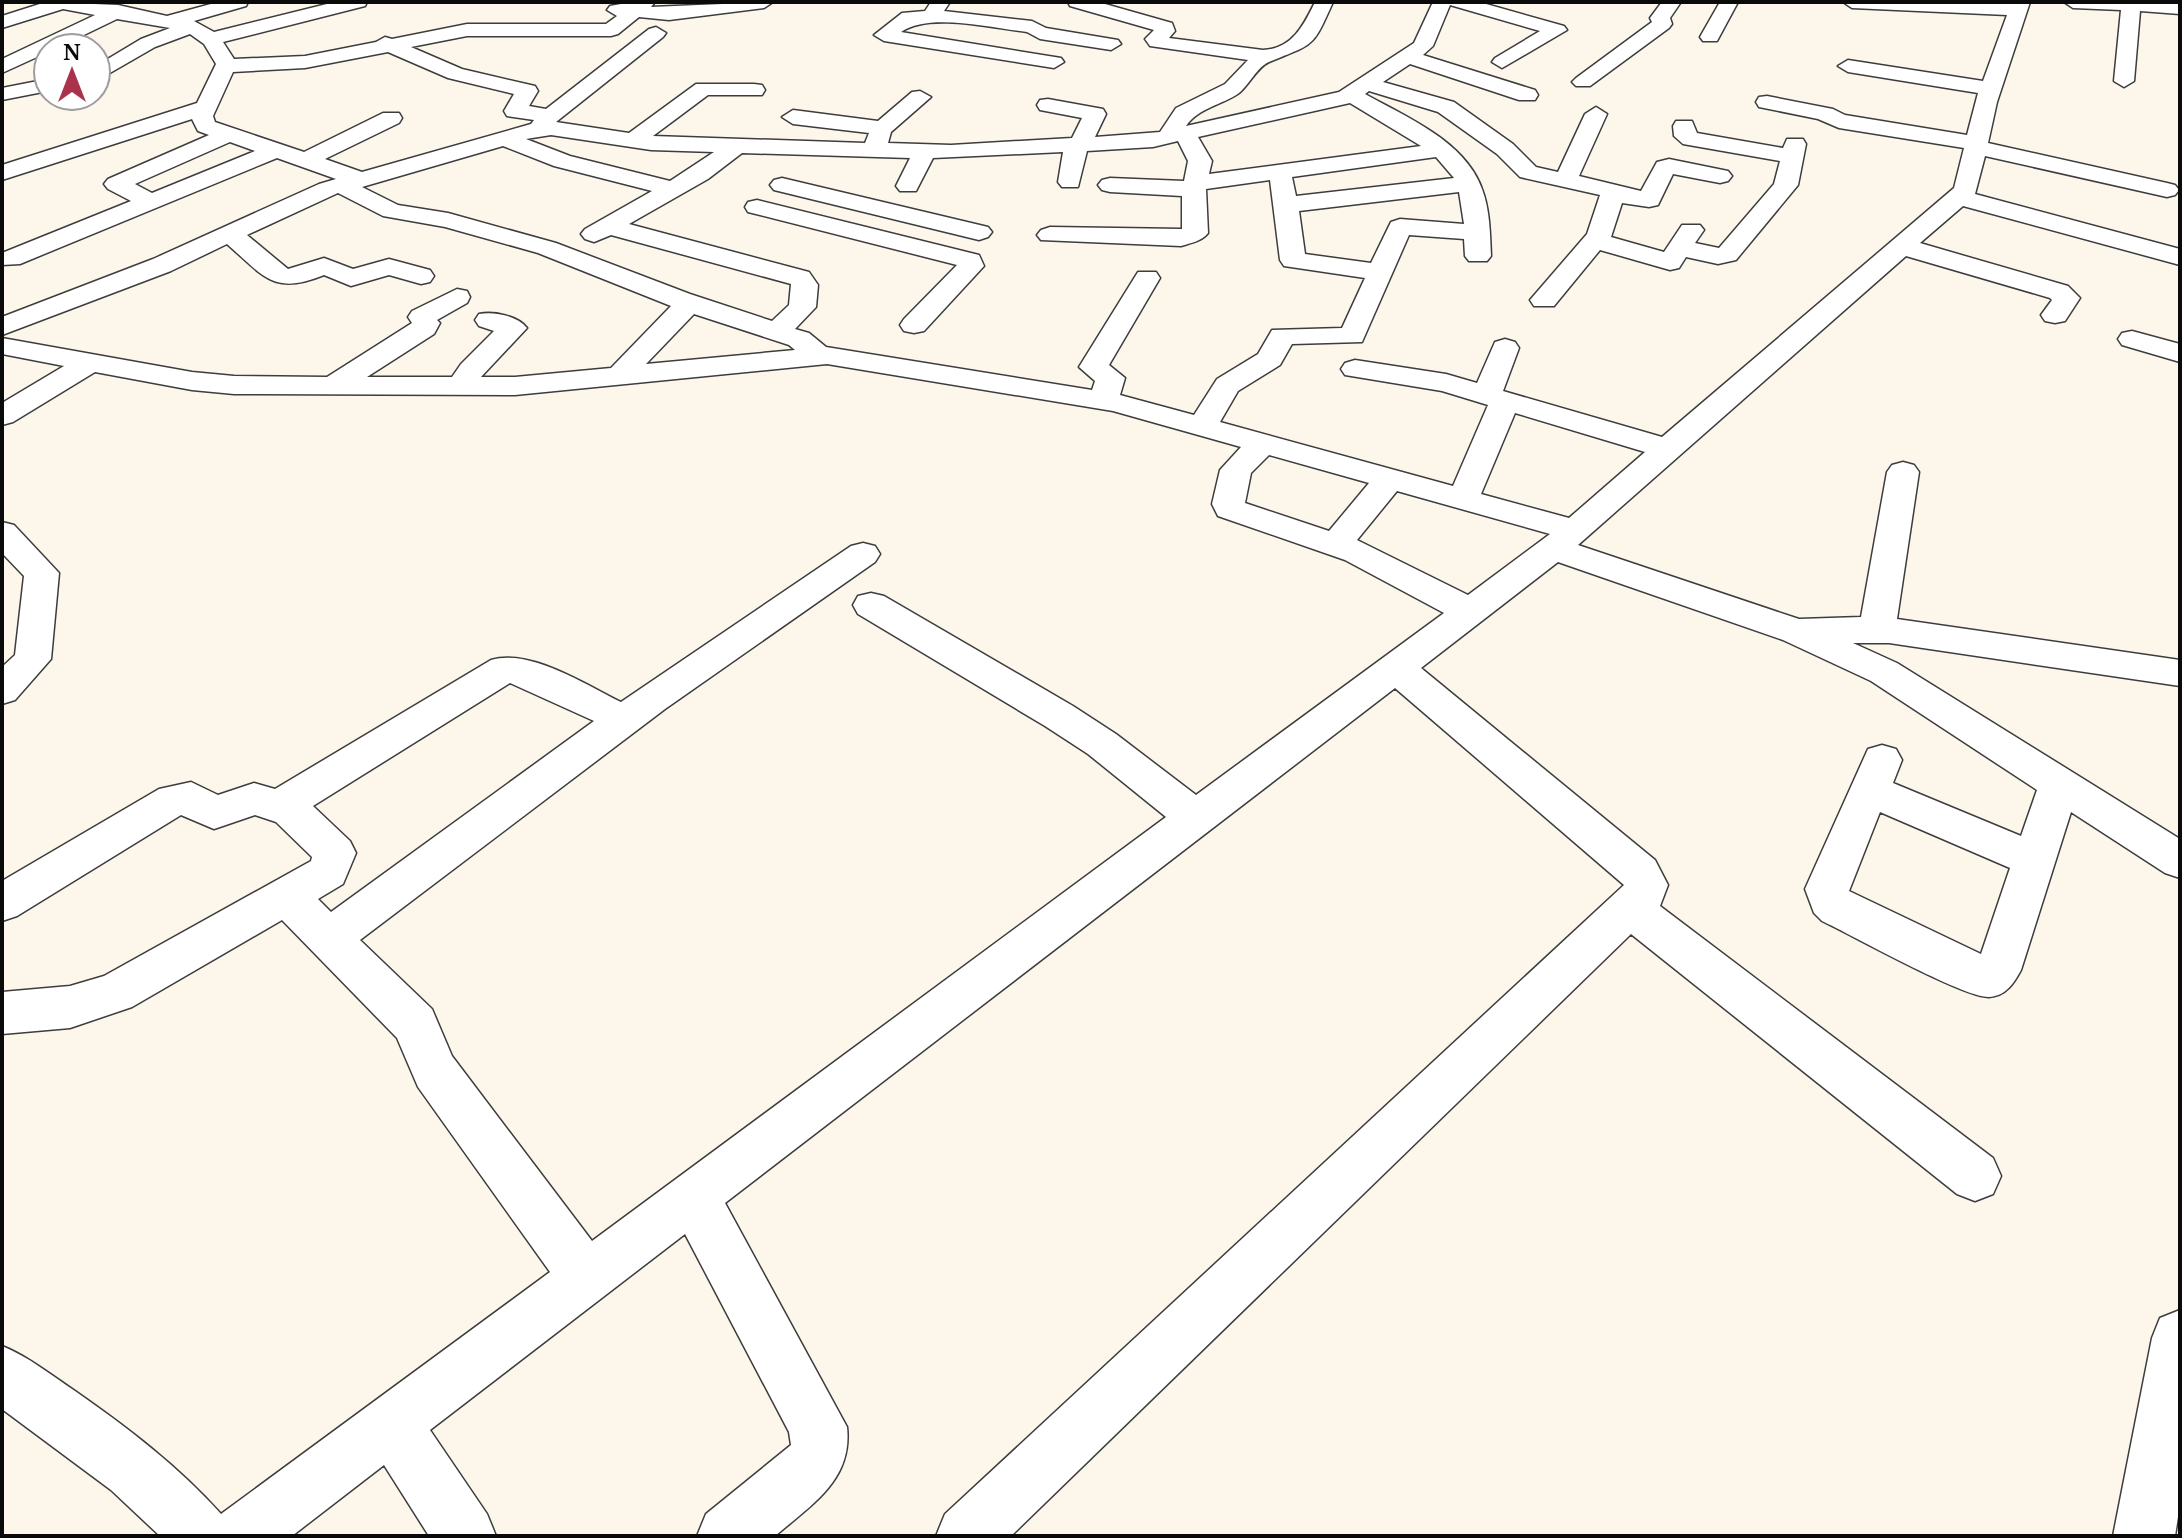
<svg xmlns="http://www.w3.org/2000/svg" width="2182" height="1538" font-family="'Noto Serif',serif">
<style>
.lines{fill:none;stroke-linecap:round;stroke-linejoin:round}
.minor-casing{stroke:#3d3d3d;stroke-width:3}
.minor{fill:#fff;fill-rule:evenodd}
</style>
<rect width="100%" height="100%" fill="#fdf6ea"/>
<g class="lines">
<defs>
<path id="minor" d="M46,2L118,5L167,16L218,2H248L246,6L194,21L214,32L335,2H367L365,6L223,42L234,59L305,56L376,42L385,37L392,39L467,24H606L617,16L607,10L610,6C624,3 641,2 655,2L651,7L773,2L764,8L669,20L639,17L618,34L611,36H467L411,47L462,69L535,86L538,91L529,106L546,109L649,29L656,27L666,33L663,37L556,122L629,133L696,84H754L762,85L765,90L762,95H708L653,136L865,143L869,133L793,124L782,117L793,110L878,121L912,92L920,91L931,97L891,132L888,143L951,145L1072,138L1082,118L1040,110L1037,105L1040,100L1048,99L1103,109L1106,114L1095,137L1160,132L1176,108L1225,84L1248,60L1150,46L1145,39L1154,30L1070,6L1068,2H1098L1172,23L1175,31L1169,38L1263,50C1292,49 1304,25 1315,2H1333C1312,49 1315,43 1269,62C1257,67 1249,85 1239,93C1222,105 1198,108 1186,126L1339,92L1414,43L1433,2H1479L1564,26L1567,30L1502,68L1492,62L1495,58L1540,31L1450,5L1433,46L1423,55L1535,90L1538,95L1535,100H1519L1410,64L1383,82L1454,102L1513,144L1536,167L1558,172L1585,114L1596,107L1607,114L1579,176L1641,191L1657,162L1669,159L1728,171L1732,176L1728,181L1720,183L1673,174L1658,205L1649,207L1622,203L1611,237L1664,252L1682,225H1700L1704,230L1695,243L1719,248L1774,184L1780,161L1683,144L1674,136L1673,126L1676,121H1692L1697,133L1783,148L1787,139H1803L1806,144L1798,185L1736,260L1718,264L1686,257L1679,268L1670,270L1600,250L1554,306H1534L1530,300L1587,234L1600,195L1520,177L1497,154L1438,112L1369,91L1365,94C1406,117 1465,141 1482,189C1490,210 1490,234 1491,256L1487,261H1469L1465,256L1464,239L1409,235L1362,342L1292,344L1280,365L1238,391L1220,422L1453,486L1488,405L1442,391L1345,375L1341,369L1345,363L1355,360L1446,374L1477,383L1495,342L1505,339L1515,342L1519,348L1503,391L1662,437L1954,188L1964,148L1839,128L1818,119L1759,107L1756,102L1759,97L1767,96L1833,109L1845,115L1967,135L1978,93L1848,72L1838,66L1848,60L1983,81L2007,15L1852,8L1843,2H2030L1997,102L1988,143L2167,183L2175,185L2179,190L2175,195L2167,197L1985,156L1975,194L2180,249V265L1963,206L1920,243L2068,286L2080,298L2065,321L2055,323L2045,321L2041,315L2052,300L2050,298L1906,256L1578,545L1799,619L1861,617L1887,472L1892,465L1903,462L1914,465L1919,472L1897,619L2180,660V686L1889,643H1853L1897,663L2180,839V878L2165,873L2071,812L2021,970C2014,983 2006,996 1989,997C1964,998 1852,935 1822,921L1814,913L1805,889L1868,749L1882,745L1896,749L1902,760L1893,783L2021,836L2037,790L1871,681L1783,640L1558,562L1421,668L1655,860L1668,885L1660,906L1993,1158L2001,1176L1993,1194L1975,1201L1957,1194L1631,934L1011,1536H936L945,1514L1624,885L1395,688L725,1203L847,1427C853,1480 811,1505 775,1536H697L706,1514L791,1445L789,1432L685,1234L430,1430L487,1514L496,1536H429L384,1465L292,1536H160L111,1490L2,1409V1346C29,1357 51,1375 75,1391C128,1428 178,1466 221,1514L550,1272L418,1087L397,1038L282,920L132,1007L70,1028L2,1034V992L70,986L104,976L311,861L312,857L276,822L255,815L214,829L181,815L17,916L2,921V881L159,789L191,782L218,795L254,783L275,789L491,660C530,648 586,685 621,702L851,546L863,543L875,546L880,554L875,562L665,709L360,940L432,1009L452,1056L592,1241L1166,817L1088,754L1045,726L858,614L853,605L858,596L871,593L884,596L1073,706L1116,734L1196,795L1444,613L1345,560L1218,516L1212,504L1220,470L1241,447L1113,411L827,364L515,395L234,394L192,390L95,372L13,422L2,425V403L64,366L2,354V338L192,372L234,376L327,377L412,323L408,317L412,311L457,289L467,291L470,297L467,303L437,320L440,323L434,334L367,377H452L461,364L494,331L479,326L475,320L479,314C494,311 518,316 527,328L481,377H515L611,368L671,306L538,253L445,227L383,216L338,193L247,235L288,269L324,258L353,269L389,259L430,270L434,276L430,282L421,284L389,275L351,286L324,275C273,296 264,276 227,244L171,271L2,335V317L153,259L319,184L336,179L277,158L20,264L2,265V253L131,201L108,189L104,184L108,179L209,135L198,131L192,119L2,180V165L197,103L216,64L204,44L190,34L155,47L96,81V66L141,39L170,28L117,19L57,48H48V52L2,73V59L95,15L63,9L2,28V16ZM388,52L448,78L514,94L504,111L507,116L534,120L531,124L362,172L325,159L399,123L402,118L399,113H383L304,152L215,122L213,116L233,72L305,68ZM1350,103L1421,146L1209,174L1212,161L1198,137ZM551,135L651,150L714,152L670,181L570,156L526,139ZM1178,141L1188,161L1184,181L1110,178L1102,180L1098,185L1102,190L1110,192L1182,196V229L1050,227L1041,230L1037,235L1041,240L1181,246C1191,243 1202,241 1208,233L1206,189L1270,180L1280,260L1284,266L1365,278L1342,328L1272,330L1258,354L1217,379L1194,415L1120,395L1125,378L1109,365L1160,278L1156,272H1138L1079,367L1095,381L1092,390L826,347L809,333L795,329L816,307L818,285L809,272L629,224L708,179L742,153L910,158L896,186L900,191H916L933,158L1063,152L1058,182L1062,187H1078L1087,151L1153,147ZM230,142L255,151L152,193L135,184ZM503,146L554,166L652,191L585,229L581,234L585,239L594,242L611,235L791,284L789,305L772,321L690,294L556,243L448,213L398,205L362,187ZM1436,157L1454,178L1296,196L1292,177ZM1459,192L1464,224L1400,219L1391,222L1371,263L1305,254L1299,211ZM694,314L789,345L795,350L646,364ZM1515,413L1645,452L1569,518L1481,494ZM1269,455L1369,483L1329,531L1245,503L1251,473ZM1397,491L1550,534L1468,595L1357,540ZM510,683L594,721L331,912L318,899L343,884L356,853L350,841L313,806ZM1880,812L2010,868L1981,954L1849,891Z
M931,2H950L944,11L1032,21L1046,28L1118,40L1121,44L1111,50L1040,39L1027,32C992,28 929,12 901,32L1061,58L1064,62L1054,68L884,41L874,35L902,13L925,11Z
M1662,2H1681L1670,18L1672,24L1669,28L1590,86H1576L1572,82L1576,78L1652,22L1650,18Z
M1720,2H1738L1717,41H1703L1700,37Z
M2064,2H2180V14L2140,11L2134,81L2124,87L2114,81L2121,10L2073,8Z
M48,79V91L2,100V88Z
M782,178L988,227L992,232L988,237L979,240L774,190L770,185L774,180Z
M757,200L979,255L984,266L924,331L914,333L904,331L900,325L904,319L957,265L748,212L745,207L748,202Z
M2132,331L2180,344V362L2122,345L2118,339L2122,333Z
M2,522L14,525L59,573L51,659L15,700L2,704V667L15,655L24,576L2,553Z
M2180,1310V1504L2175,1536H2113L2152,1338L2160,1318Z"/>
</defs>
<use href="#minor" class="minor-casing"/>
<use href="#minor" class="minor"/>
</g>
<rect width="2182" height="1538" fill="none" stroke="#0a0a0a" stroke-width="8"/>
<g transform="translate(72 72)"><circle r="38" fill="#ffffff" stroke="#9d9d9d" stroke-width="2"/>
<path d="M0-6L14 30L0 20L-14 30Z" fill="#aa324b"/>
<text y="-12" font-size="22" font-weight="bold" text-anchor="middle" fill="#0a0a0a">N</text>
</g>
</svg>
